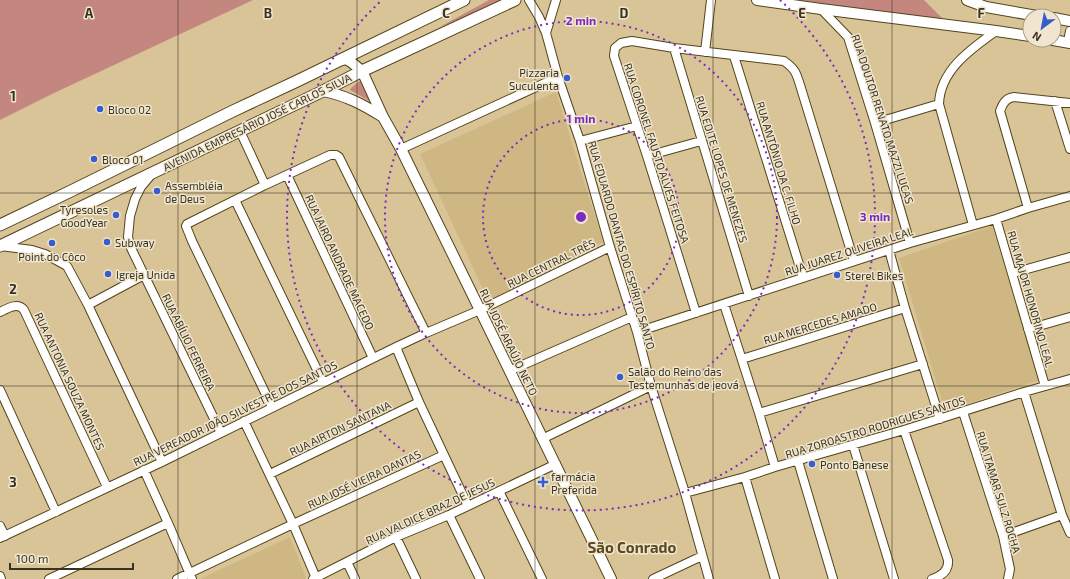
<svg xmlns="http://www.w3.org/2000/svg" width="1070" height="579" font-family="'Exo 2',sans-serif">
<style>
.built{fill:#ceb783}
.green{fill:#c48780}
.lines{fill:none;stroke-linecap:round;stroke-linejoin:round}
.minor-casing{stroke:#55441a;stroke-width:10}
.tertiary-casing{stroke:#55441a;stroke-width:12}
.secondary-casing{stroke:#55441a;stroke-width:13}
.minor{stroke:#fff;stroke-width:8}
.tertiary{stroke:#fff;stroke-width:10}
.secondary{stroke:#fff;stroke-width:11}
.grid{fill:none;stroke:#3a3220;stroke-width:1;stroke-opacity:0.55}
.ring{fill:none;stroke:#7b2cbf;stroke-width:2;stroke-dasharray:2 4}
.poi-dot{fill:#375ccd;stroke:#f0e6cf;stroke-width:1.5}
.labels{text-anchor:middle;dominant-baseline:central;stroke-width:3;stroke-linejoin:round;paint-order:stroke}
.poi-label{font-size:11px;fill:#3a3220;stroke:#f0e6cf;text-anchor:start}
.street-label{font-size:11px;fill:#3a3220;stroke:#f0e6cf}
.district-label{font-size:15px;font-weight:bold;fill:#5b4920;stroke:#f0e6cf}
.grid-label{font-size:13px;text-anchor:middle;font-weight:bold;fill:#3a3220;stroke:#f0e6cf;stroke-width:3;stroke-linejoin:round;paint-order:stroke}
.centre{fill:#7b2cbf;stroke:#f0e6cf;stroke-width:2}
.ring-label{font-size:12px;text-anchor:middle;font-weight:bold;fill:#7b2cbf;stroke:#f0e6cf;stroke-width:3;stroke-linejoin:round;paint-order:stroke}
</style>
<rect width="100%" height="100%" fill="#d8c497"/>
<path class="built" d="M556,92L603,242L489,302L420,154Z
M992,226L1040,380L945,411L899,258Z
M290,537L306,578L304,579H202V578Z"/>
<path class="green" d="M0,0H253L52,94L0,120Z
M489,0H506L438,28Z
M796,0H924L945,21Z
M361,80L375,104L350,90L351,88Z"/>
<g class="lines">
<defs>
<path id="minor" d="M529,0L539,17L546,33L558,77L580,141L610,247L637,332L651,386L685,493L709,579
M821,9L848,37L875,123L910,243
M546,33L556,0
M1068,42L1070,31
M674,48L749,296
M705,52L711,0
M734,56L803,277
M1055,101L1070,149
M875,123L939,104
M240,131L265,185
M580,141L637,126
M401,149L558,77
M647,156L701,141
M151,175L141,187L135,199L130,216L128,237L131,248L221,433
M287,175L373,358
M235,200L323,382
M1028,208L1000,111C1003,103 1006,98 1014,97L1070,103
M996,219L1045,386
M973,225L939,104C940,70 971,49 996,31
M0,246L32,250L45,254L67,266L88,305L162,462
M889,250L905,308L940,419
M1013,273L1070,257
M724,304L759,413L775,467
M88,305L144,275
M0,312C8,308 18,302 24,310L107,487
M696,313L647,156L614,56L615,48L621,43L632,41L674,48L784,61C795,69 796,72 800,85L854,261
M1028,329L1070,317
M637,332L910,243L996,219L1028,208L1070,196
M396,347L419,402L468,506
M742,359L905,308
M509,371L632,317
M0,390L56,512
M1024,392L1062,515L1070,533
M272,407L192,241L186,226L187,224L265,185L330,155H336L339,157L426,333
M963,412L1003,536L1010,569L1008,579
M759,413L923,364
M244,421L293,524L316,578
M904,430L948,560C949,570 942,576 932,579
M542,439L651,386
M853,445L894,579
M798,461L833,579
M144,470L168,523L192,579
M270,474L419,402
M745,477L775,579
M499,491L542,579
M685,493L745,477L775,467L904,430L1024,392L1070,379
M449,515L480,579
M0,526L5,536
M1003,536L1062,515
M396,537L416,579
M0,538L162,462L396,347L426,333L480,310L610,247
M347,562L355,579
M0,576L1,579
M49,579L168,523
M177,579L293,524L444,455
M313,579L396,537L449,515L556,464
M653,579L702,556"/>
<path id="tertiary" d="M757,0L821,9L996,31L1030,36
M967,0L986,7L1037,16
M1054,18L1070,21
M1053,40L1070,43
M341,60L346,59L351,62L362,71L383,117L401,149L480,310L611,579
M323,91C347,96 362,104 383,117"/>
<path id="secondary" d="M0,225L69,192L233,111L295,82L464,0
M0,246L323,91L362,71L515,0"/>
</defs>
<use href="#minor" class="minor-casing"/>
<use href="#tertiary" class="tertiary-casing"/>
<use href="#secondary" class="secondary-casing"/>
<use href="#minor" class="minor"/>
<use href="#tertiary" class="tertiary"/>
<use href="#secondary" class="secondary"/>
</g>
<path class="grid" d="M178,0V579M357,0V579M535,0V579M713,0V579M892,0V579M0,193H1070M0,386H1070"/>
<g class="ring">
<circle cx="581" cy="217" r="98"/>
<circle cx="581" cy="217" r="196"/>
<path d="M780 0A294 294 0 1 1 382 0"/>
</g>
<g class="poi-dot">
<circle cx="567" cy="78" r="4"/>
<circle cx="100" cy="109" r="4"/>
<circle cx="94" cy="159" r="4"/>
<circle cx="157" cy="191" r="4"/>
<circle cx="116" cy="215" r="4"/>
<circle cx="107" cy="242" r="4"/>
<circle cx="52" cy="243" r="4"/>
<circle cx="108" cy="274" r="4"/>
<circle cx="837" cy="275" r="4"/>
<circle cx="620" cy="377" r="4"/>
<circle cx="812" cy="464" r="4"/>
<path d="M541 476h4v4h4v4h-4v4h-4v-4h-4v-4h4z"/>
</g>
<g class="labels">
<g class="poi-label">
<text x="559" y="72" text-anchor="end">Pizzaria<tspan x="559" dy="13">Suculenta</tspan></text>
<text x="108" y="109">Bloco 02</text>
<text x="102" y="159">Bloco 01</text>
<text x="165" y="185">Assembléia<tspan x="165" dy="13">de Deus</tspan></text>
<text x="108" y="209" text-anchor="end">Tyresoles<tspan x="108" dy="13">GoodYear</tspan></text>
<text x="115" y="242">Subway</text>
<text x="52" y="256" text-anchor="middle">Point do Côco</text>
<text x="116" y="274">Igreja Unida</text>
<text x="845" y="275">Sterel Bikes</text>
<text x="628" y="371">Salão do Reino das<tspan x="628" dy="13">Testemunhas de jeová</tspan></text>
<text x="820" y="464">Ponto Banese</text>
<text x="551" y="476">farmácia<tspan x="551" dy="13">Preferida</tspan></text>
</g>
<g class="street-label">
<text transform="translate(883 119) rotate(72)">RUA DOUTOR RENATO MAZZI LUCAS</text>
<text transform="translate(257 122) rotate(-26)">AVENIDA EMPRESÁRIO JOSÉ CARLOS SILVA</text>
<text transform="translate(657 153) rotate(72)">RUA CORONEL FAUSTO ALVES FEITOSA</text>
<text transform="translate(779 163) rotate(73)">RUA ANTÔNIO DA C. FILHO</text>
<text transform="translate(722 169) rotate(73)">RUA EDITE LOPES DE MENEZES</text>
<text transform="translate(622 245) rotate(74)">RUA EDUARDO DANTAS DO ESPÍRITO SANTO</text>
<text transform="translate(849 251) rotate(-18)">RUA JUAREZ OLIVEIRA LEAL</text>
<text transform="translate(340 262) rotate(65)">RUA JAIRO ANDRADE MACEDO</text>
<text transform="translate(551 263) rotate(-26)">RUA CENTRAL TRÊS</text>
<text transform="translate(1031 299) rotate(74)">RUA MAJOR HONORINO LEAL</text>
<text transform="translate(820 323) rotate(-17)">RUA MERCEDES AMADO</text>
<text transform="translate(189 342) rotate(64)">RUA ABÍLIO FERREIRA</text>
<text transform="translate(509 342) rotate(64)">RUA JOSÉ ARAÚJO NETO</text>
<text transform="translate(70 381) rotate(65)">RUA ANTONIA SOUZA MONTES</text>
<text transform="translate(235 413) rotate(-26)">RUA VEREADOR JOÃO SILVESTRE DOS SANTOS</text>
<text transform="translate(875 427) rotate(-17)">RUA ZOROASTRO RODRIGUES SANTOS</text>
<text transform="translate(340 428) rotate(-26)">RUA AIRTON SANTANA</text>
<text transform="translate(364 479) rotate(-25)">RUA JOSÉ VIEIRA DANTAS</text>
<text transform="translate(999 492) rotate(73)">RUA ITAMAR SULZ ROCHA</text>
<text transform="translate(430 511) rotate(-25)">RUA VALDICE BRAZ DE JESUS</text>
</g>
<g class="district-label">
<text x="632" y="547">São Conrado</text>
</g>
</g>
<g class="grid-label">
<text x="89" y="18">A</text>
<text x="268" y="18">B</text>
<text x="446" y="18">C</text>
<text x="624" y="18">D</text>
<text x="802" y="18">E</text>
<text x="981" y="18">F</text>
<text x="13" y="101">1</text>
<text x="13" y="294">2</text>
<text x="13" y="487">3</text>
</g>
<circle cx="581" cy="217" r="6" class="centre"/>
<g class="ring-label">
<text x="581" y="25">2 min</text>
<text x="581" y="123">1 min</text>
<text x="875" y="221">3 min</text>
</g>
<g transform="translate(1042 28) rotate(212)"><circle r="19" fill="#f0e6cf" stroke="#a79e89"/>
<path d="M0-3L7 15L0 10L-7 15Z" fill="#375ccd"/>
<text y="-6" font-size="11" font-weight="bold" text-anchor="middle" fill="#3a3220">N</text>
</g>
<path d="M10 563v6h123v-6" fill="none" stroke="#3a3220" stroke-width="2"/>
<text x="16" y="563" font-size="12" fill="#3a3220" stroke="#f0e6cf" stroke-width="3" paint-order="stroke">100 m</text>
</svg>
